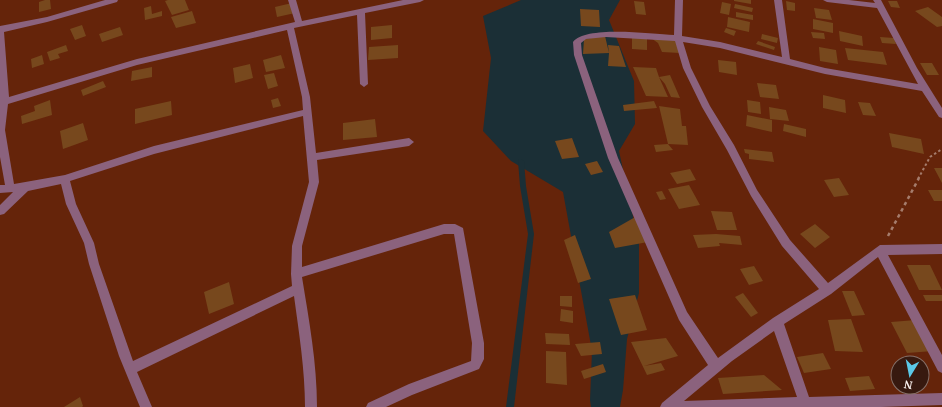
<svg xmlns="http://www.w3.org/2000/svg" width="942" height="407" font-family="'PT Serif',serif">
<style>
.water{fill:#1b2f36}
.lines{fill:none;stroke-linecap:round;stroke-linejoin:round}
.stream{fill:#1b2f36;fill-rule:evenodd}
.building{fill:#77481d}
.path-far1{stroke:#a57c6c;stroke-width:2;stroke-dasharray:2.5 2.5;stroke-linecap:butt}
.path{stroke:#a57c6c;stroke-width:2.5;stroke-dasharray:3.5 3.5;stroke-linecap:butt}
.minor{fill:#8b627d;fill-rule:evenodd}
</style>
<rect width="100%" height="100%" fill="#65240a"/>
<path class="water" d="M521,0H620L609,20L634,81L635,124L619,151L639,244V293L627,339L623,390L620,407H591L590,400L592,351L563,192L511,161L483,131L491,58L483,16Z"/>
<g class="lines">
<path class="stream" d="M519,159H521L524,161L526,186L534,234L514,407H506L528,234L520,186L518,161Z"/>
</g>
<path class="building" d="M45,0H50L51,9L39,12V2Z
M168,0H185L189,10L172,15L165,1Z
M734,0H751V4L734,1Z
M634,1L644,2L646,15L636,14Z
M786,1L795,3V11L787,10Z
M888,1H897L900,8L891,7Z
M722,2L731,4L729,15L720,13Z
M292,3L295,13L277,17L275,7Z
M735,4L753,8L752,12L734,8Z
M151,6L152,14L162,11V16L145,20L144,8Z
M928,7L942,17V26L937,27L915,11Z
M814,8L829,10L832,20L816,18Z
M580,9L599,10L600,27L581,26Z
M192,11L196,23L176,28L171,17Z
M736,12L753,15V20L736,17Z
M728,17L750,22L749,32L727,27Z
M813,19L833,23V33L813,29Z
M82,25L86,36L75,40L70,29Z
M392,25V38L371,40V27Z
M120,27L123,35L102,42L99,34Z
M726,28L736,31L734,36L724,32Z
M839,31L862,36L863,46L840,41Z
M811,32L824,33L825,39L813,38Z
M762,34L778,38L777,43L761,39Z
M605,36L609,53L608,45L619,46L626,67L608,66L609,53L583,54L584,39Z
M632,37H647V50L632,49Z
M880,37L894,38L896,44L882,43Z
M651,38L679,40L680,53L662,52L658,43Z
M758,41L775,47L774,50L756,44Z
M66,45L68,51L58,54L60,58L50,61L47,52Z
M398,45V58L368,60L369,47Z
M819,47L836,50L838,64L820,61Z
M845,48L883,52L887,65L848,60Z
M42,55L44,64L32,68L31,59Z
M281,55L285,68L266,72L263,60Z
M718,60L736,62L737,75L719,72Z
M920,63H932L939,75H927Z
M250,64L253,78L235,83L233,68Z
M152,67V77L131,81L132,71Z
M633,67L656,68L659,77L670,75L680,98L671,97L665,84L659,77L668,97L646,96Z
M274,73L278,86L268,89L264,75Z
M103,81L106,87L83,96L81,90Z
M757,83L776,85L779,99L760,97Z
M823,95L845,100L846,113L823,108Z
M278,98L281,106L273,108L271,100Z
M50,100L52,115L22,124L21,116L35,111L34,106Z
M747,100L760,102L761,114L748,112Z
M171,101L172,115L135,124V109Z
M654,101L657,108L624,111L623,105Z
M858,102L870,103L876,116L863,115Z
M659,106L680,109L682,126H686L688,145L668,144Z
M769,107L786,110L789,121L770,119Z
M747,115L772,120V132L746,126Z
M375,119L377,137L343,140V123Z
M83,123L88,140L63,149L60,131Z
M784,124L806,129V137L783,131Z
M889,133L921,139L924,154L892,147Z
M572,138L579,157L562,159L555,141Z
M668,144L673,150L656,152L654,145Z
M744,149L772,152L774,162L749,159V154L745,153Z
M597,161L603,172L591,175L585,164Z
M934,168H942V183Z
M690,169L696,180L677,184L670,173Z
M839,178L849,195L834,197L824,180Z
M689,185L700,205L679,209L668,189Z
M928,190H942V201H934Z
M662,191L666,199L660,200L656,192Z
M711,211L732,212L737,230H717Z
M637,216L648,242L615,248L609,232Z
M815,224L830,237L815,248L800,234Z
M716,234L740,236L742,245L719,243L720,246L698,248L693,235Z
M575,235L591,279L578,283L564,240Z
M907,265H930L942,290H919Z
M754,266L763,281L749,285L740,269Z
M229,282L234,304L209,314L204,292Z
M842,291H854L865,315L852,316Z
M743,293L758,313L751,317L735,297Z
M635,295L647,330L621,335L609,299Z
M923,295H942V301H926Z
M560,296H572V307L560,306Z
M561,309L573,311V323L560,321Z
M851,319L863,352L835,351L828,320Z
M916,320L933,351L907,353L891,322Z
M545,333L569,334L570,345L546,344Z
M666,338L678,356L644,366L661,363L665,370L647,375L631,342Z
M600,342L602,354L581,356L575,344Z
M546,351L566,352L567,385L546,383Z
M823,353L831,369L804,373L797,357Z
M603,364L606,372L584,379L581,371Z
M764,375L782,390L723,394L718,378Z
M869,376L875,389L850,391L845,378Z
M80,397L83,406L82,407H64Z"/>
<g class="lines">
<path class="path-far1" d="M918,179L930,157L942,149"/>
<path class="path" d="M888,236L919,178"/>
<path class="minor" d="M105,0H118L117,2L47,22L4,32L9,97L137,59L295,22L288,0H296L302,21L403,0H424L420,2L365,13L368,84L364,87L360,84L357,15L294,28L310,97L316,153L409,138L414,142L409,146L317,160L319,182L302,246V267L444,224H455L463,228L484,343V359L479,369L412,395L386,407H366L368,403L409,384L471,361L472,343L454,234H444L302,277C309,320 317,363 317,407H305C305,370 299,333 294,296L137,372L152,407H140L119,356L89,264L84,243L66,204L61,184L28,191L4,214L0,215V205L13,192L0,193V185H5L0,157V26L47,17ZM287,30L302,97L303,110L154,146L65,175L14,184L5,130L8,104L137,65ZM303,116L309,182L292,246L291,274L292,286L133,361L99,264L94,243L76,204L70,181L154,154Z
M675,0H683L682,36L720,42L782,57L774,0H782L790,59L825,68L918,84L877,8L827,2L823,0H849L875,3L873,0H881L917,68L942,108V118L939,117L922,91L825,74L720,48L683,42L691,68L710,106L734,145L757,190L790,240L828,283L880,245L942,244V254L888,255L942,355V373L938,371L878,257L831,294L784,324L809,397L942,393V405L881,407H660L662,403L708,365L679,320L608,158L574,55L573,42C586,25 652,34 674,35ZM606,37L675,41L683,68L702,107L727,150L751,196L782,246L819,289L773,318L718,358L687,312L618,158L582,55L581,43L586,39ZM774,331L797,397L684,401L732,361Z"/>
</g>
<g transform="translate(910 375) rotate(190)"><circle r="19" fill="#37190f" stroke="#857069"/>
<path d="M0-3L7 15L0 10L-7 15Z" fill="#5bc8e7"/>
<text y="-6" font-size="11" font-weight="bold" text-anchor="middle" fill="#fbf3f0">N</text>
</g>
</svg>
